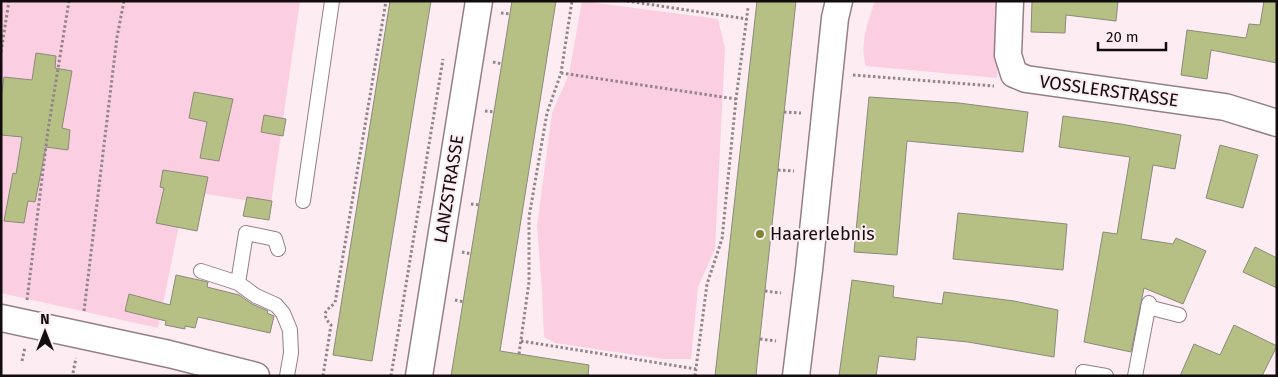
<svg xmlns="http://www.w3.org/2000/svg" width="1278" height="377" font-family="'Fira Sans',sans-serif">
<style>
.green{fill:#fbcfe1}
.building{fill:#b7c084;stroke:#888b79}
.lines{fill:none;stroke-linecap:round;stroke-linejoin:round}
.lane-casing{stroke:#937f88;stroke-width:16}
.street-casing{stroke:#937f88;stroke-width:29}
.path{stroke:#92858a;stroke-width:3;stroke-dasharray:2.5 2.5;stroke-linecap:butt}
.lane{stroke:#fff;stroke-width:14}
.street{stroke:#fff;stroke-width:26}
.poi-dot{fill:#7b8632;stroke:#feecf3;stroke-width:2}
.labels{text-anchor:middle;dominant-baseline:central;stroke-width:4;stroke-linejoin:round;paint-order:stroke}
.street-label{font-size:18px;fill:#130c0f;stroke:#feecf3}
.poi-label{font-size:18px;fill:#130c0f;stroke:#feecf3;text-anchor:start}
</style>
<rect width="100%" height="100%" fill="#feecf3"/>
<path class="green" d="M1,1H300L271,204L186,191L158,328L1,293Z
M582,1L718,19L725,48L715,249L698,287L691,359H663L555,343L544,337L542,290L537,226L552,113L569,74Z
M875,1H1000L997,78L866,66C859,45 868,22 875,1Z"/>
<path class="building" d="M390,1H431L372,361L333,355Z
M512,1H556L500,351L589,365L588,376H451Z
M757,1H796L757,365L756,376H715Z
M1032,1H1118L1116,21L1066,15L1065,33L1031,32Z
M1264,1H1277V63L1211,50L1207,79L1181,75L1187,30L1246,38L1249,24L1260,25Z
M36,53L56,56L55,68L72,71L62,128L70,130L68,150L46,147L35,202L28,201L24,223L4,221L13,173L16,174L22,137L1,135V99L4,77L32,80Z
M194,92L233,99L219,161L200,158L207,122L189,118Z
M869,97L959,103L1028,112L1023,152L907,141L897,255L854,252Z
M264,115L286,119L283,136L261,132Z
M1063,116L1121,124L1181,135L1175,169L1153,165L1141,239L1173,244L1176,238L1206,251L1183,304L1144,288L1131,352L1084,342L1103,232L1117,234L1130,157L1059,147Z
M1220,145L1258,155L1243,208L1206,198Z
M163,170L208,177L197,231L156,223L164,188L160,187Z
M247,197L272,201L269,220L243,216Z
M958,213L1067,224L1063,270L953,259Z
M1255,247L1277,258V288L1243,272Z
M176,275L208,282L207,287L239,295L252,304L268,311L267,313L274,316L270,333L198,317L195,328L185,326V329L165,325L166,321L125,311L129,294L170,305Z
M852,280L894,286L893,297L942,304L944,292L1014,301L1058,310L1054,357L968,342L917,337L915,360L879,356L876,376H839Z
M1234,325L1277,346L1262,376H1180L1194,344L1220,355Z"/>
<g class="lines">
<defs>
<path id="lane" d="M303,201L332,1
M201,271L238,283L256,296L276,305L283,313L290,330L291,353L287,376
M238,283L246,233L275,239L278,249
M1148,307L1179,315
M1083,372L1106,376
M1135,376L1149,303"/>
<path id="street" d="M1010,1L1008,55L1014,74L1026,79L1225,107L1277,123
M1,318L169,354L256,376
M419,376L479,1
M796,376L809,270L835,18L839,1"/>
</defs>
<use href="#lane" class="lane-casing"/>
<use href="#street" class="street-casing"/>
<path class="path" d="M627,1L747,19
M501,13L510,14
M1,52L9,1
M493,62L502,64
M561,73L736,99
M853,75L994,86
M485,111L494,112
M784,112L801,113
M778,170L794,171
M471,204L480,205
M771,236L787,238
M462,252L472,254
M765,291L781,293
M27,300L48,130L69,1
M455,300L464,302
M84,311L117,37L124,1
M760,339L776,341
M521,341L696,369
M519,354L529,282V217L547,113L561,73L572,1
M22,361L25,347
M73,373L76,358
M323,376L331,325C321,314 325,311 335,303L386,1
M391,376L443,59
M695,376L707,284L722,239L736,99L748,8"/>
<use href="#lane" class="lane"/>
<use href="#street" class="street"/>
</g>
<circle class="poi-dot" cx="760" cy="234" r="5"/>
<g class="labels">
<g class="street-label">
<text transform="translate(1109 91) rotate(8)">VOSSLERSTRASSE</text>
<text transform="translate(449 189) rotate(-81)">LANZSTRASSE</text>
</g>
<g class="poi-label">
<text x="770" y="234">Haarerlebnis</text>
</g>
</g>
<rect width="1278" height="377" fill="none" stroke="#130c0f" stroke-width="5"/>
<g transform="translate(45 332)" stroke="#feecf3" stroke-width="4" paint-order="stroke">
<path d="M0-4L9 19L0 12L-9 19Z" fill="#130c0f"/>
<text y="-8" font-size="14" font-weight="bold" text-anchor="middle" fill="#130c0f">N</text>
</g>
<path d="M1098 42v8h68v-8" fill="none" stroke="#130c0f" stroke-width="2.5"/>
<text x="1106" y="42" font-size="15" fill="#130c0f" stroke="#feecf3" stroke-width="4" paint-order="stroke">20 m</text>
</svg>
